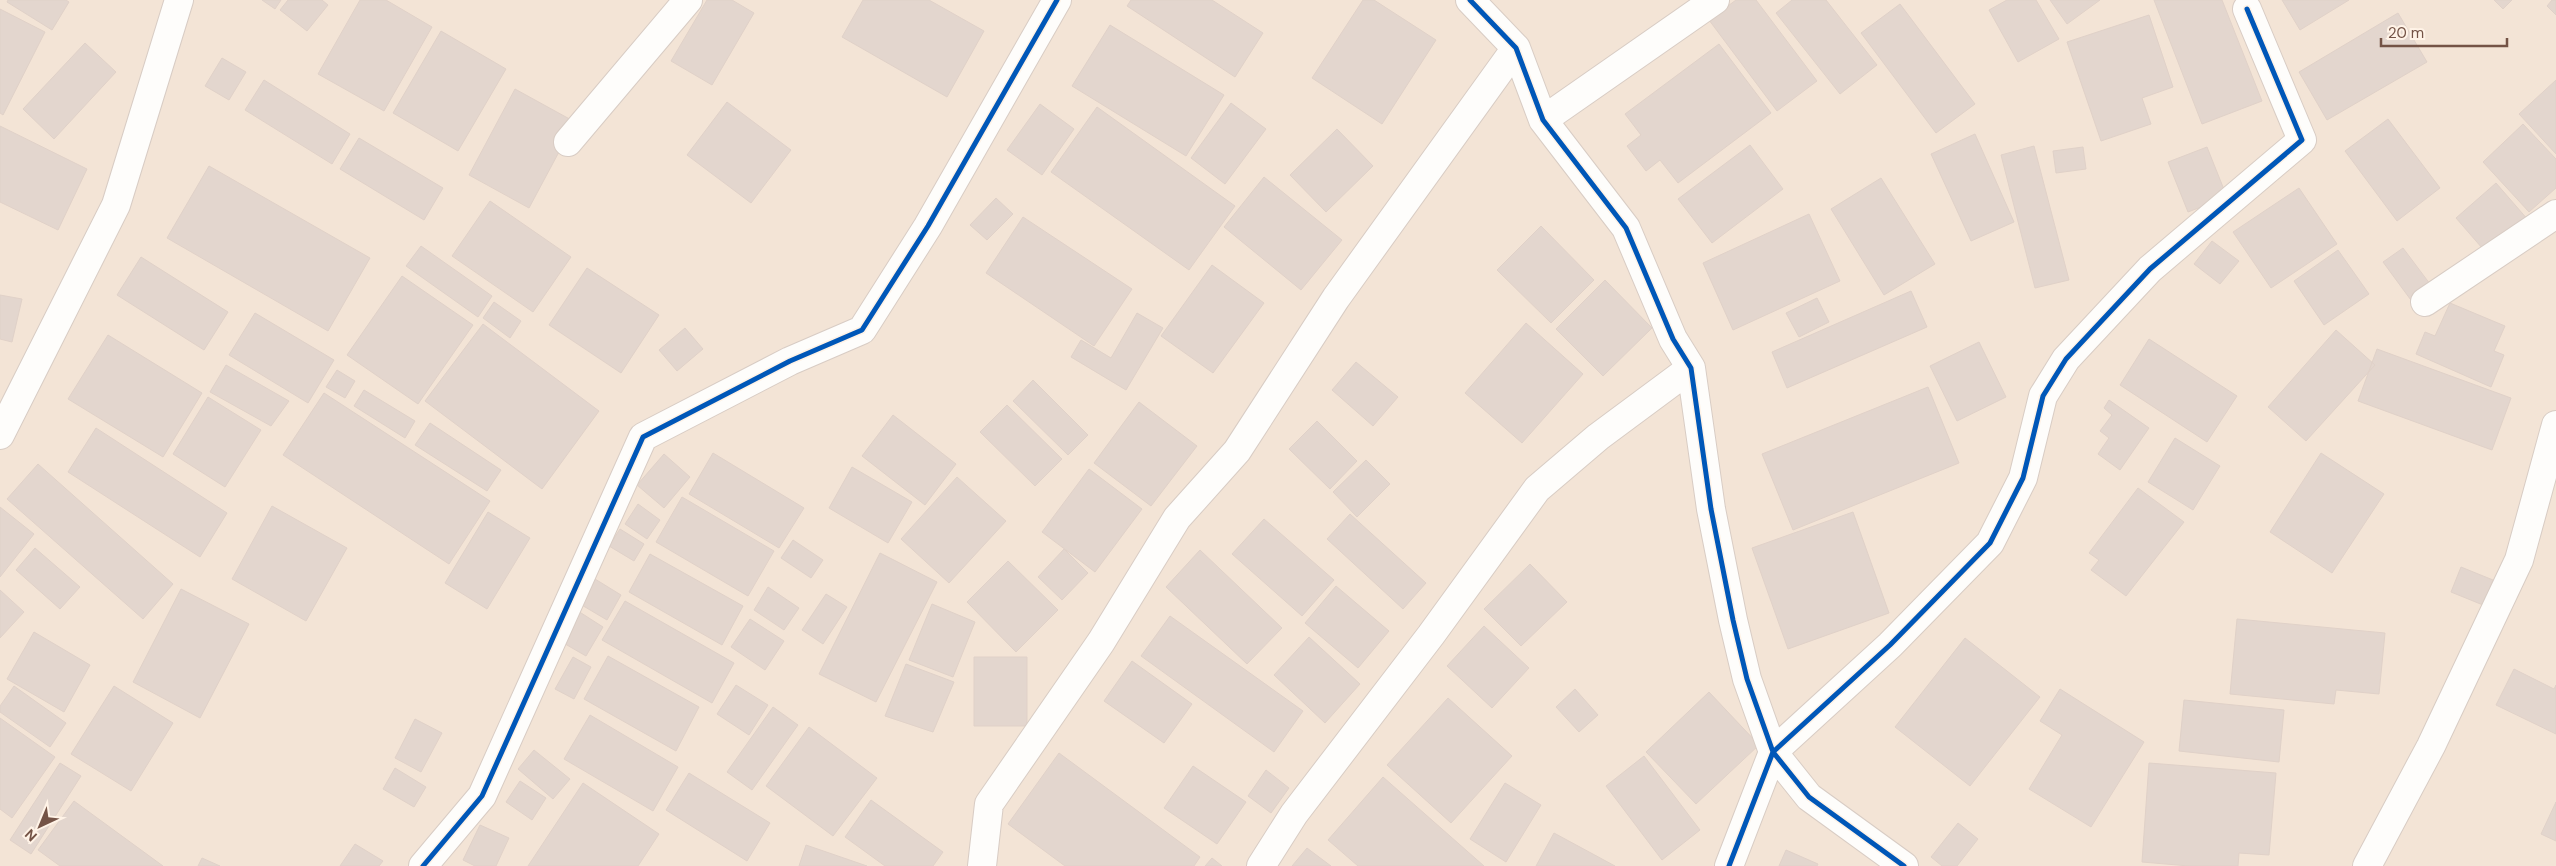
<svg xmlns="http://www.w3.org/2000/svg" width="2556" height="866" font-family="'DM Sans',sans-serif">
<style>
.residential{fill:#f3e4d6}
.building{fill:#e3d6ce;stroke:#e0d1c8}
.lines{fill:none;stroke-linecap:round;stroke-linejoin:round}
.street-casing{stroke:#d8ccc4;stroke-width:30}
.street{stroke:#fefdfb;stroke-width:28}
.cycleway-casing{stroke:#fff3e7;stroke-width:8}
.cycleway{stroke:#0057b8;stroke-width:5}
</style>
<rect width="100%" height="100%" fill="#f7efe6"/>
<path class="residential" d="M0,0H2556V866H0Z"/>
<path class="building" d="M8,0H66L69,2L52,30L7,2Z
M262,0H281L275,9Z
M288,0H322L328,5L307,31L280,10Z
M360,0H386L432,27L384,111L318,74Z
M707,0H732L754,13L712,85L671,61Z
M863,0H929L984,31L947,97L842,37Z
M1131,0H1212L1263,33L1235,77L1127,6Z
M1363,0H1374L1436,40L1382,124L1312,78Z
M1736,0H1756L1817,81L1777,111L1709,20Z
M1792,0H1826L1877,65L1840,94L1776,13Z
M2007,0H2036L2059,39L2018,62L1989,10Z
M2050,0H2100L2067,24Z
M2154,0H2222L2262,101L2202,124Z
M2282,0H2349L2300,30Z
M2494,0H2512L2503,9Z
M2552,0H2556V15L2547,6Z
M1900,4L1975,104L1936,133L1861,33Z
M0,9L45,32L3,115L0,113Z
M2398,13L2427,62L2327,120L2299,72Z
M2149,15L2173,87L2142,98L2151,124L2101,141L2067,42Z
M1110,25L1224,95L1186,156L1072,86Z
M441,31L506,69L458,151L393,113Z
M85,43L116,72L54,139L23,109Z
M1719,44L1771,113L1678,183L1660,160L1646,171L1627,146L1641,135L1625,114Z
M222,58L246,72L229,100L205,86Z
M264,80L350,134L332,164L245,110Z
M2556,80V154L2519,114Z
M515,89L575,122L529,208L469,175Z
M727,102L791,150L751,203L687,155Z
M1231,103L1266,129L1225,184L1191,158Z
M1040,104L1074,129L1042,175L1007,150Z
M1097,107L1235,206L1189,270L1051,172Z
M2388,119L2440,188L2397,221L2345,151Z
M2523,124L2556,159V188L2529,212L2483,162Z
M0,126L87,169L58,230L0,202Z
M1337,129L1373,166L1326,212L1290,175Z
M1975,134L2014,222L1971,241L1931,154Z
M359,138L443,188L424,220L340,169Z
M1750,145L1783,189L1712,243L1678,199Z
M2034,146L2069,280L2035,288L2001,155Z
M2083,147L2086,169L2056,173L2053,151Z
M2207,147L2227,197L2188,212L2168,162Z
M209,166L370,258L328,331L167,238Z
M1264,177L1342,240L1301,290L1224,227Z
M1881,178L1935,264L1884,295L1831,209Z
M2496,183L2529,221L2489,256L2456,218Z
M2299,188L2337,244L2271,288L2233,232Z
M996,198L1013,214L987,240L970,225Z
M490,201L571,257L533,312L452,256Z
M1809,214L1840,281L1733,330L1703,263Z
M1023,217L1132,289L1094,346L986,273Z
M1541,226L1594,280L1551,323L1497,270Z
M2212,241L2239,261L2220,284L2194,264Z
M421,246L492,296L478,317L406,266Z
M2403,248L2436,292L2416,307L2383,262Z
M2338,250L2369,294L2324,325L2294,281Z
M141,257L228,312L204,350L117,295Z
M1212,265L1264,303L1213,373L1161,336Z
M587,268L659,315L621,373L549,325Z
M402,276L473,325L418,404L347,355Z
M1605,280L1652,328L1603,376L1556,329Z
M1911,291L1927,327L1787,388L1772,352Z
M0,295L22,299L12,342L0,339Z
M1817,298L1829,322L1799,337L1786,313Z
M494,302L521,321L510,338L483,318Z
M2450,303L2505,326L2494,351L2504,355L2491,387L2416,354L2425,332L2435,336Z
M255,313L334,360L308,403L229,355Z
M1137,313L1163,328L1126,390L1071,357L1081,340L1111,358Z
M1526,323L1583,374L1522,443L1465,393Z
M483,324L599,411L542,489L425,401Z
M685,328L703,349L677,371L659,350Z
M2336,330L2375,365L2306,441L2268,407Z
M108,335L202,393L163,457L68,399Z
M2149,339L2237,396L2207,442L2120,385Z
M1979,342L2006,397L1957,421L1930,366Z
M2377,349L2511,398L2492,450L2358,401Z
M1356,362L1398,397L1373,426L1332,390Z
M226,365L289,401L271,426L210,392Z
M337,370L355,381L345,398L326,387Z
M1033,380L1088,435L1068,455L1013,401Z
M1928,387L1959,463L1793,530L1762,454Z
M364,390L415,421L405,438L354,406Z
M324,393L490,501L449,564L283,455Z
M208,397L261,430L225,487L173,454Z
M2109,400L2149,428L2120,470L2098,454L2109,438L2100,431L2112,415L2104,408Z
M1139,402L1197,446L1151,506L1094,463Z
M1007,405L1062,459L1035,486L980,432Z
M893,415L956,464L925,505L862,456Z
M1317,421L1357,461L1330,489L1289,449Z
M430,423L501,470L487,491L415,445Z
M96,428L227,513L200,557L68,472Z
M2175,438L2220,466L2193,510L2148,482Z
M713,453L804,508L779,548L689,494Z
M2321,453L2384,494L2332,573L2270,532Z
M664,454L690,477L664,508L637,485Z
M1366,460L1390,484L1357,517L1333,492Z
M38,464L173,584L143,619L7,499Z
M852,467L912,502L888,543L829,508Z
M1089,469L1142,509L1095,572L1042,532Z
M957,477L1006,521L949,583L901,539Z
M2138,488L2184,522L2126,596L2091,570L2099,560L2089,553Z
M682,497L774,551L748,596L656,542Z
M638,504L660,520L647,539L625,524Z
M272,506L347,548L306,621L232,579Z
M0,507L34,534L0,577Z
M488,512L530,538L487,609L445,583Z
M1853,512L1889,613L1788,649L1752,548Z
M1350,514L1426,583L1403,609L1327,539Z
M1264,519L1334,580L1302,616L1232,554Z
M620,529L644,544L634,561L609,546Z
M793,540L823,560L811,578L781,558Z
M35,548L80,587L60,609L16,570Z
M1064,549L1088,573L1062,600L1038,577Z
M1200,550L1282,628L1247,664L1166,587Z
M880,553L937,582L876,702L819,674Z
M650,554L743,606L722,645L629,592Z
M1008,561L1058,610L1016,652L967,602Z
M1530,564L1567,602L1521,646L1484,609Z
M2461,567L2493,580L2483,605L2451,592Z
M595,579L621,595L607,620L580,604Z
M1336,586L1389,631L1358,668L1305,623Z
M768,587L799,608L784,630L754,610Z
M181,589L249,624L200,718L133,682Z
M0,590L24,612L0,638Z
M826,594L847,607L823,644L802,630Z
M625,601L734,663L712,703L602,640Z
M932,604L975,622L953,677L909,660Z
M578,611L603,627L586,656L560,641Z
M1170,616L1303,711L1274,752L1141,656Z
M750,619L784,641L765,670L731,647Z
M2237,619L2385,633L2379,694L2336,690L2334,704L2230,694Z
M1484,626L1529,668L1492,708L1447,666Z
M34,632L90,665L64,712L7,679Z
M1309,637L1360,684L1325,723L1274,675Z
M1965,638L2040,697L1970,786L1895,727Z
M608,656L699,707L676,751L584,699Z
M573,657L591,667L574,699L555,689Z
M974,657H1027V726H974Z
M1132,661L1192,704L1164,743L1104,701Z
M906,664L954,682L933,732L885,716Z
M2514,669L2554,689L2556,685V734L2496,705Z
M736,685L768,705L749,735L717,714Z
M14,686L66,723L50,747L0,712V706Z
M114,686L173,723L131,791L71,754Z
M1575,689L1598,715L1579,732L1556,707Z
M2060,689L2144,742L2091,827L2029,789L2062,735L2040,721Z
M1709,692L1759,745L1696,804L1646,752Z
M1448,698L1512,756L1451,823L1387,765Z
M2184,700L2284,710L2279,762L2179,751Z
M773,707L798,725L752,790L727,772Z
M590,715L678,767L653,811L564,759Z
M0,718L55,757L12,818L0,809Z
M415,719L442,733L421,772L395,758Z
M809,727L877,778L833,836L766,786Z
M534,750L570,779L553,799L518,769Z
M1059,753L1200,857L1194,866H1065L1008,824Z
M1644,756L1700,830L1662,860L1606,786Z
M60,763L81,776L31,854L10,840Z
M2149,763L2276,773L2269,855L2239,853L2238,866H2189L2142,862Z
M1193,766L1246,802L1217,844L1164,808Z
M395,768L426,787L414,807L383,789Z
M1266,770L1289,788L1271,813L1248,796Z
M689,773L770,823L747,861L666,810Z
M1383,777L1484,866H1358L1328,840Z
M520,781L546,798L532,820L506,802Z
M583,783L659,834L638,866H528Z
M1505,783L1541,805L1506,862L1470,839Z
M871,800L943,852L933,866H885L845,837Z
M74,801L163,866H60L38,850Z
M2556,802V841L2541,834Z
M1958,823L1978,839L1957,866H1942L1931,857Z
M480,825L509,838L496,866H475L463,860Z
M1554,833L1615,866H1536Z
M355,844L383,861L379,866H340Z
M806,845L867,866H799Z
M1307,848L1331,866H1292Z
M1786,850L1818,864L1817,866H1779Z
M202,858L220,866H198Z
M1212,858L1222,866H1205Z"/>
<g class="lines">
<defs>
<path id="street" d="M1470,0L1516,48L1543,120L1626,228L1673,339L1691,368L1711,509L1733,620L1747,679L1773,752L1809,797L1904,866
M1543,120L1715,0
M568,142L688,0
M2425,302L2556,214
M0,435L116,205L179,0
M423,866L482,796L643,437L790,361L862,330L928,226L1057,0
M982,866L989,804L1101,642L1177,518L1237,451L1336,298L1516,48
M1261,866L1294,814L1431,635L1537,489L1598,437L1691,368
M1729,866L1773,752L1890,645L1990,543L2023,478L2043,396L2066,359L2150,269L2302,140L2247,9
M2367,866L2431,746L2519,560L2556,425"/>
</defs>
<use href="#street" class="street-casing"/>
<use href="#street" class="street"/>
<defs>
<path id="cycleway" d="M1470,0L1516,48L1543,120L1626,228L1673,339L1691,368L1711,509L1733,620L1747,679L1773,752L1809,797L1904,866
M423,866L482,796L643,437L790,361L862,330L928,226L1057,0
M1729,866L1773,752L1890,645L1990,543L2023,478L2043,396L2066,359L2150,269L2302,140L2247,9"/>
</defs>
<use href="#cycleway" class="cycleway-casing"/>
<use href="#cycleway" class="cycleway"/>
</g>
<g transform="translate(40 826) rotate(224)" stroke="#fff3e7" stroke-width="4" paint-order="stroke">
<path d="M0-4L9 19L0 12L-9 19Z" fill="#745346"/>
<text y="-8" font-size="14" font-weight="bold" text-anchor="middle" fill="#745346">N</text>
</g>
<path d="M2381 38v8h126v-8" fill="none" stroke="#745346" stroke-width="2.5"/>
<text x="2388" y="38" font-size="15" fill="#745346" stroke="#fff3e7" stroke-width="4" paint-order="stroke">20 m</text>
</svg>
